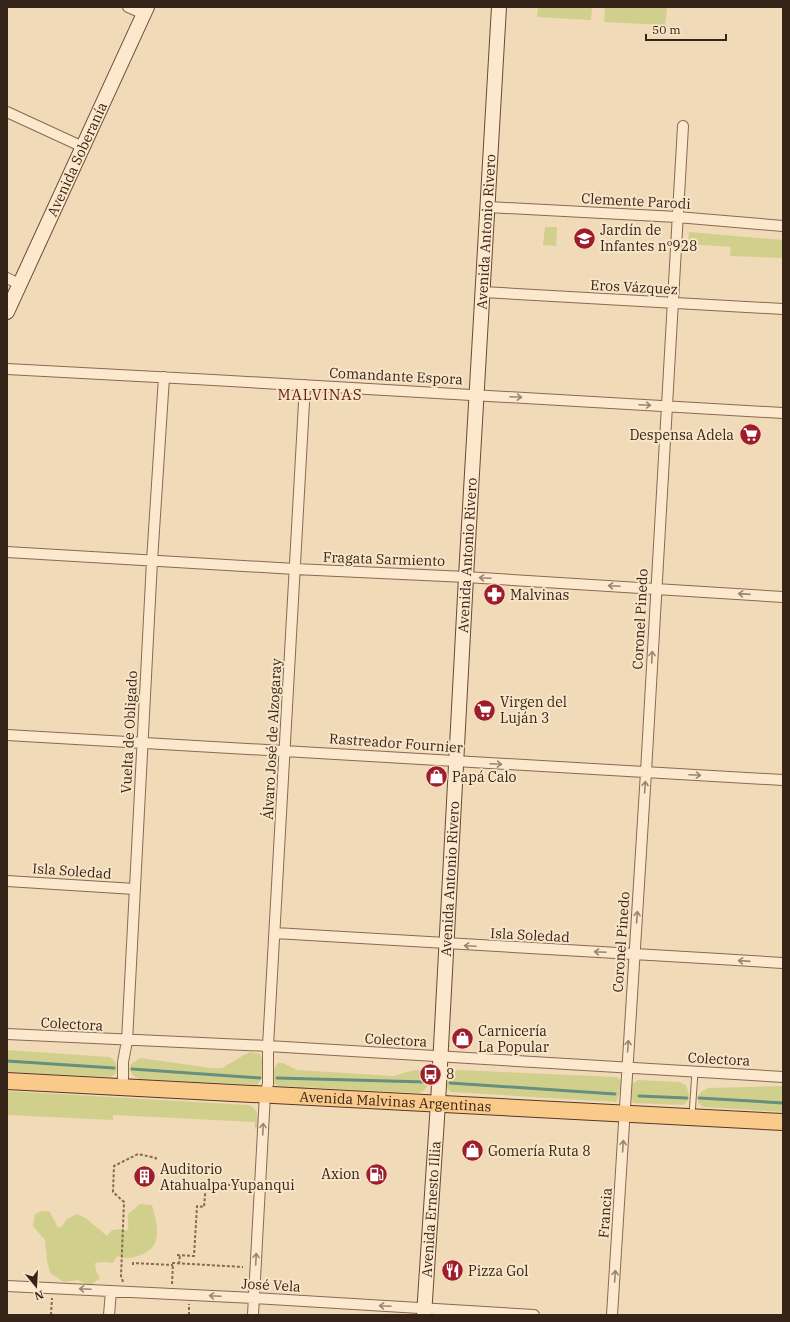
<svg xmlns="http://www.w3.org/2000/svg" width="790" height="1322" font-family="'IBM Plex Serif',serif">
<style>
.green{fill:#d0d08c}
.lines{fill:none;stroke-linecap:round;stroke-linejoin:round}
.stream{stroke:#658f7f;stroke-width:3}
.lane-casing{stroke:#896952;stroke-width:7}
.street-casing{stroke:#896952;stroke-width:12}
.secondary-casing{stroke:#6a4a36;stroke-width:16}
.primary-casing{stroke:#553727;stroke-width:18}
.path{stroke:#896952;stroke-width:2;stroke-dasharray:3 2;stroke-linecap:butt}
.lane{stroke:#fce8cc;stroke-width:5}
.street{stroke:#fce8cc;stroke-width:10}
.secondary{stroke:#fce8cc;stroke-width:14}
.primary{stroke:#faca8b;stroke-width:16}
.oneway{stroke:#998672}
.labels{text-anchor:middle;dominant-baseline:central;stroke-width:4;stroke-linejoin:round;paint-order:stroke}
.street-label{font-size:14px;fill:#362419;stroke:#f8e5c8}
.poi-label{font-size:14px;fill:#362419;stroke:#f8e5c8;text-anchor:start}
.neighbourhood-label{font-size:15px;letter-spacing:1px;fill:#661c14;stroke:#f8e5c8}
</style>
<rect width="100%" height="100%" fill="#f1dab8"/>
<path class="green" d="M538,7H592L591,20L537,17Z
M605,7H667L665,25L604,22Z
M545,227H557L556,246L543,245Z
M689,232L783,240V258L730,256L731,247L688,244Z
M7,1050L109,1057C118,1061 121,1073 110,1077L7,1072Z
M250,1052L260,1054C265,1064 265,1076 257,1085L140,1079L134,1076L129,1070L131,1064L140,1058L212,1068H222L244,1055Z
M278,1063H283L297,1070L393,1076L415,1070H424L429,1074C429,1084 428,1090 418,1093L279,1086L274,1084C272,1077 273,1068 278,1063Z
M457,1070L617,1077L621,1081C620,1088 620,1095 616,1102L451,1092L446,1087C447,1079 449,1074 457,1070Z
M638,1080L679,1082L686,1085C689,1094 691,1098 684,1105L633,1103C629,1096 630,1091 632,1084Z
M783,1086V1112L703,1107L698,1103V1096L701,1092L708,1088Z
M7,1091L249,1105C259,1109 258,1119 257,1129H255V1122L113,1115V1120L7,1115Z
M140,1204L152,1205C157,1224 164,1246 141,1255C131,1258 127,1260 117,1256L113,1263L106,1262L95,1263L96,1271L100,1278L90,1286L78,1280L64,1282L50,1273L47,1260L45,1240L33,1226L35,1214L42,1211L50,1212L58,1228L62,1226L67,1219L77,1214L87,1219L107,1236L112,1230L122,1229L127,1231C130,1225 127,1221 128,1214C133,1211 135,1207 140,1204Z"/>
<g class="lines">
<path class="stream" d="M7,1061L114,1068
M132,1069L260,1078
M277,1078L426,1082
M450,1083L615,1094
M639,1096L687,1098
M699,1098L783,1103"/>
<defs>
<path id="lane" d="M692,1115L695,1072"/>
<path id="street" d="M128,7L144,14
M7,112L83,147
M488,207L677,217L783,226
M7,278L19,284
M483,292L783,309
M7,369L213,380L783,413
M7,552L295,569L466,577L783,597
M7,735L783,780
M7,881L135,889
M275,933C445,944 614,952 783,963
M7,1034L268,1046L783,1077
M123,1087V1062L127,1041L152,561L164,377
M7,1286L254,1298L534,1315
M109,1315L111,1291
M253,1315L265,1094L268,1084V1046L305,385
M612,1315L646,772L683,126"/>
<g id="secondary">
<path id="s1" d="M7,312L147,7"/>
<path id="s2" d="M424,1315L438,1103L466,577L499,7"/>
</g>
<g id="primary">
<path id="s3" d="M7,1081L783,1122"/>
</g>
</defs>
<use href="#lane" class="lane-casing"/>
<use href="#street" class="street-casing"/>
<use href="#secondary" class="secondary-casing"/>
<use href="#primary" class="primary-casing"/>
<path class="path" d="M192,1183L251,1186
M177,1255L194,1256L197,1206L204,1207L206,1184
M179,1264L180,1255
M133,1265V1263L173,1265
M123,1282L121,1276L124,1202L113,1192L114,1166L138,1154L156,1158V1161
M172,1284L173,1263L243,1267
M51,1315L52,1298
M189,1315V1304"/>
<use href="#lane" class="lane"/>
<use href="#street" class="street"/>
<use href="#secondary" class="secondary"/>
<use href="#primary" class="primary"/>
</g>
<defs><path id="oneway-shaft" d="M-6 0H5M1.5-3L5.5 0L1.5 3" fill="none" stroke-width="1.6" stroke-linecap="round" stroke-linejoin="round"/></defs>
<g class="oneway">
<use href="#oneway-shaft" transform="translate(516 397) rotate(3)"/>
<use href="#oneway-shaft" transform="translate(645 405) rotate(3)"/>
<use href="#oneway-shaft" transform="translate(485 578) rotate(-177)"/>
<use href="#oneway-shaft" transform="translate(614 586) rotate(-177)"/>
<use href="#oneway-shaft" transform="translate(744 594) rotate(-176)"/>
<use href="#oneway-shaft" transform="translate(652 657) rotate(-87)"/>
<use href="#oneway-shaft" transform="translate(496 764) rotate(3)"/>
<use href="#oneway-shaft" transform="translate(695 775) rotate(3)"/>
<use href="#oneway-shaft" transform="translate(645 787) rotate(-86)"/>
<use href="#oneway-shaft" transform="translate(637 917) rotate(-86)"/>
<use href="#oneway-shaft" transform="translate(470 946) rotate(-177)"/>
<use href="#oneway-shaft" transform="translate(600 952) rotate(-177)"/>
<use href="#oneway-shaft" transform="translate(744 961) rotate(-176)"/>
<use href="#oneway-shaft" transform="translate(628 1046) rotate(-86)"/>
<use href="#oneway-shaft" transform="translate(263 1129) rotate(-87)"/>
<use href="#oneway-shaft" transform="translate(623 1146) rotate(-86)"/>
<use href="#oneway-shaft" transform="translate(256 1259) rotate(-87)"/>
<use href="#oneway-shaft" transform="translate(615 1276) rotate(-86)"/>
<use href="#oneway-shaft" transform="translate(85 1289) rotate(-177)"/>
<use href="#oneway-shaft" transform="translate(215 1296) rotate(-177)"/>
<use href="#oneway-shaft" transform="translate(385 1306) rotate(-177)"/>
</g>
<defs>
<symbol id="school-disc" viewBox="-11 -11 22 22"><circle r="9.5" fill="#9d1d2d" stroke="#f8e5c8"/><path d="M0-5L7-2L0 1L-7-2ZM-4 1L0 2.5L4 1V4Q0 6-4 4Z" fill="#fff"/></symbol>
<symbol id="supermarket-disc" viewBox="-11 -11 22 22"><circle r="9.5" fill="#9d1d2d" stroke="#f8e5c8"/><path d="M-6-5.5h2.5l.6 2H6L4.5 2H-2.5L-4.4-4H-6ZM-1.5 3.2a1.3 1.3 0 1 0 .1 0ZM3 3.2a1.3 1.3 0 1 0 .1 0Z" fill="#fff"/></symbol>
<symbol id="pharmacy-disc" viewBox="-11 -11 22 22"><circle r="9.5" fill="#9d1d2d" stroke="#f8e5c8"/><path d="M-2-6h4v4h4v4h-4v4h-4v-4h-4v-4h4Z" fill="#fff"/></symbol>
<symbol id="shop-disc" viewBox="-11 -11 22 22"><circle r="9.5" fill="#9d1d2d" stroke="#f8e5c8"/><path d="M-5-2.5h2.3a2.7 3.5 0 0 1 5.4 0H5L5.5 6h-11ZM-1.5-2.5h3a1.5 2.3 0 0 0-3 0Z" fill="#fff"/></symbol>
<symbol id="bus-disc" viewBox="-11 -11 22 22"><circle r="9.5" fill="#9d1d2d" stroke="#f8e5c8"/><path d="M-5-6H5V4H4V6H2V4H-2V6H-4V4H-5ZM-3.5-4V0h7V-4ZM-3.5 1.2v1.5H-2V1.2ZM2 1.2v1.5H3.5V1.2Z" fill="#fff"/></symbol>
<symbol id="fuel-disc" viewBox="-11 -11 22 22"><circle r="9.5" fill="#9d1d2d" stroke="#f8e5c8"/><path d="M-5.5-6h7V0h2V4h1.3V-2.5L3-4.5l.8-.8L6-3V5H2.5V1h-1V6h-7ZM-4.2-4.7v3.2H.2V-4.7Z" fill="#fff"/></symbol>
<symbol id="building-disc" viewBox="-11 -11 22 22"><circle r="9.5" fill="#9d1d2d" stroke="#f8e5c8"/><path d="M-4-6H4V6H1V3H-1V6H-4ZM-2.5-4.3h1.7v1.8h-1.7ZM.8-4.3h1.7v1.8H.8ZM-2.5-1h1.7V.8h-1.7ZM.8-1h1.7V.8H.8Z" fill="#fff"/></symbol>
<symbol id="restaurant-disc" viewBox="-11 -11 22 22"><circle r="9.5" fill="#9d1d2d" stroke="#f8e5c8"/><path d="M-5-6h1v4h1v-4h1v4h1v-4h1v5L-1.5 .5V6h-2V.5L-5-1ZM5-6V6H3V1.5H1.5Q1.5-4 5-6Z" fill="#fff"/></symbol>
</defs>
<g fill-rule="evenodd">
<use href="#school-disc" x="572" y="226" width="25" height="25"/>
<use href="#supermarket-disc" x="738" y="422" width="25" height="25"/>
<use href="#pharmacy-disc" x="482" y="582" width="25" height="25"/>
<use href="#supermarket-disc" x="472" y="698" width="25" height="25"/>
<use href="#shop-disc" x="424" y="764" width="25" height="25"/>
<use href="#shop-disc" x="450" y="1026" width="25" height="25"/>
<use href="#bus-disc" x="418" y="1062" width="25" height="25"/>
<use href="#shop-disc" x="460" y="1138" width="25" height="25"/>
<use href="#fuel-disc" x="364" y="1162" width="25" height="25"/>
<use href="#building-disc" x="132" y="1164" width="25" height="25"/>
<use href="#restaurant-disc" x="440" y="1258" width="25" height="25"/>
</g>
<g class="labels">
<g class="street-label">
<text stroke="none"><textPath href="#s1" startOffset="168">Avenida Soberanía</textPath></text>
<text transform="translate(636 201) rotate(3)">Clemente Parodi</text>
<text stroke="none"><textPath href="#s2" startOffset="1085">Avenida Antonio Rivero</textPath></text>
<text transform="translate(634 287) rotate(3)">Eros Vázquez</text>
<text transform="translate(396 376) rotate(3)">Comandante Espora</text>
<text stroke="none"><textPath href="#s2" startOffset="761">Avenida Antonio Rivero</textPath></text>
<text transform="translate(384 559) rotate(2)">Fragata Sarmiento</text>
<text transform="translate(640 619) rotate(-87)">Coronel Pinedo</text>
<text transform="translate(129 732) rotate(-87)">Vuelta de Obligado</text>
<text transform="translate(272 739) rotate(-87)">Álvaro José de Alzogaray</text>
<text transform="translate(396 743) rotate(4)">Rastreador Fournier</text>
<text transform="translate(72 871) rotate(4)">Isla Soledad</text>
<text stroke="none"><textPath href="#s2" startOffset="437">Avenida Antonio Rivero</textPath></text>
<text transform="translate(530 935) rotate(3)">Isla Soledad</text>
<text transform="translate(621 942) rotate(-86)">Coronel Pinedo</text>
<text transform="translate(72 1024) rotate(3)">Colectora</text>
<text transform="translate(396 1040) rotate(3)">Colectora</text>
<text transform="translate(719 1059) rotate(3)">Colectora</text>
<text stroke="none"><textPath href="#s3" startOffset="389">Avenida Malvinas Argentinas</textPath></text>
<text stroke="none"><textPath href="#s2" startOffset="106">Avenida Ernesto Illia</textPath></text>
<text transform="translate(605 1213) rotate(-86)">Francia</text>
<text transform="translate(271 1285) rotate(3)">José Vela</text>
</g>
<g class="poi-label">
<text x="600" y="230">Jardín de<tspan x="600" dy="16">Infantes nº928</tspan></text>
<text x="734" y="435" text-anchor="end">Despensa Adela</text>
<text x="510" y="595">Malvinas</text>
<text x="500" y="702">Virgen del<tspan x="500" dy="16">Luján 3</tspan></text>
<text x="452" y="777">Papá Calo</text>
<text x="478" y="1031">Carnicería<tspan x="478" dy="16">La Popular</tspan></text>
<text x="446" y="1074">8</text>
<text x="488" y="1151">Gomería Ruta 8</text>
<text x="160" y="1169">Auditorio<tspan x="160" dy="16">Atahualpa Yupanqui</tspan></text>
<text x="360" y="1174" text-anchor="end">Axion</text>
<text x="468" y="1271">Pizza Gol</text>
</g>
<g class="neighbourhood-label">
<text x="320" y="394">MALVINAS</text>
</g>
</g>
<rect width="790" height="1322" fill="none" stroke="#362419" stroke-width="16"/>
<g transform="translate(36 1286) rotate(162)" stroke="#f8e5c8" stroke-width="3" paint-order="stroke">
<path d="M0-3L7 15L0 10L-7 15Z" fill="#362419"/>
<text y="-6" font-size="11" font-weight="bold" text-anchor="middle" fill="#362419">N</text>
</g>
<path d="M646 34v6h80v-6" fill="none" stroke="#362419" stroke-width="2"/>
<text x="652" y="34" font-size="12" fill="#362419" stroke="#f8e5c8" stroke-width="3" paint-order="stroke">50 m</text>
</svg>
